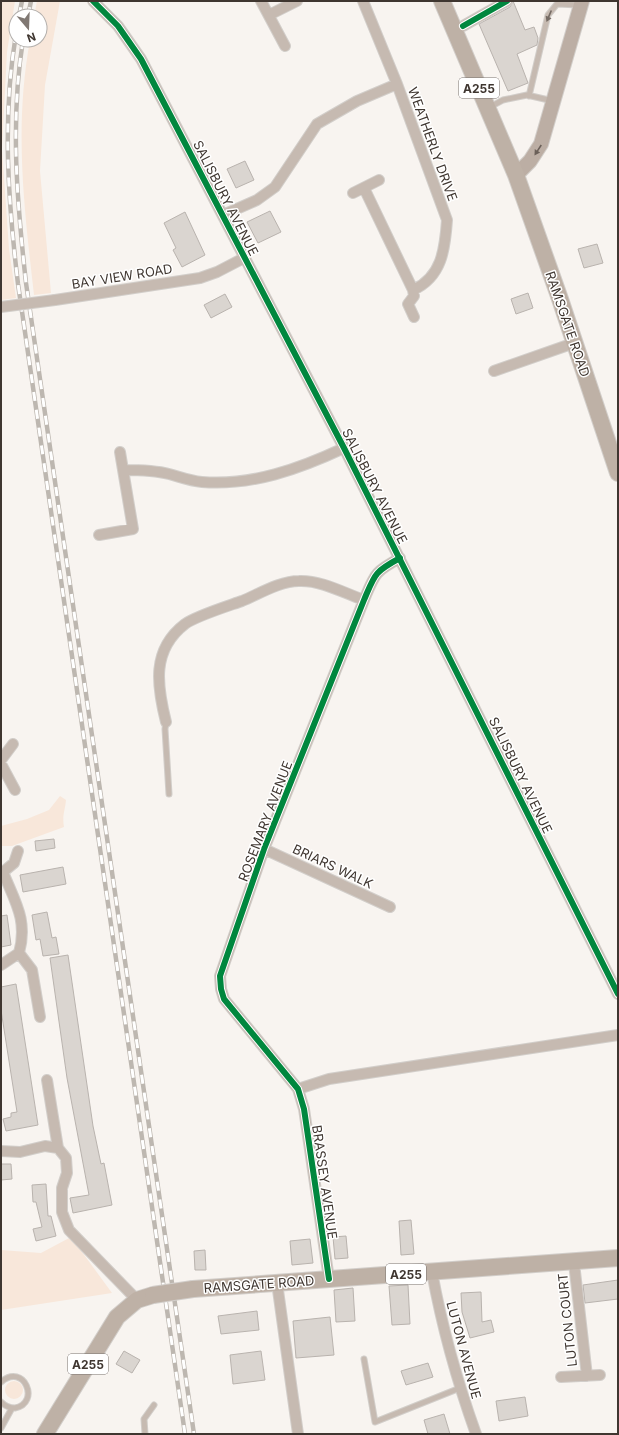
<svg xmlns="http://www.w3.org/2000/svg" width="619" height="1435" font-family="Inter,sans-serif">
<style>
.green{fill:#f8e7da}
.building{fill:#dad5d0;stroke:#b9b3ae}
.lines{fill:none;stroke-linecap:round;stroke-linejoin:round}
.lane-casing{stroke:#d2ceca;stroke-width:7}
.street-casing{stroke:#d2ceca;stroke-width:12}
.secondary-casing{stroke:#d2ceca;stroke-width:16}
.primary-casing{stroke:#d2ceca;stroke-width:18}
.lane{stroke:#c6bab1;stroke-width:5}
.street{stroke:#c6bab1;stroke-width:10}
.secondary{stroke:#bcaea4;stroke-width:14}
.primary{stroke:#beb1a6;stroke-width:16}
.rail-casing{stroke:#bdb7b0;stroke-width:4.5}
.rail{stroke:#fff;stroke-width:3;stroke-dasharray:9;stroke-linecap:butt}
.street-bridge-casing{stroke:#d2ceca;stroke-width:12;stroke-linecap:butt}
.primary-bridge-casing{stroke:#d2ceca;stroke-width:18;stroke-linecap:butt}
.street-bridge{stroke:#c6bab1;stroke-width:10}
.primary-bridge{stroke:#beb1a6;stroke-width:16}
.cycleway-casing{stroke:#fff;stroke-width:8}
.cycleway{stroke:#00873e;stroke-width:6}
.oneway{fill:#756b64}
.oneway2{fill:#6b6059}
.labels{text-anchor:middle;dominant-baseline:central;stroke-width:3;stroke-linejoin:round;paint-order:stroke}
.shield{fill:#fff;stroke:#79726e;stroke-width:1}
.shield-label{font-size:12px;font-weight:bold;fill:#3f3630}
.street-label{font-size:13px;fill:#3f3630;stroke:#fff}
</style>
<rect width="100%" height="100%" fill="#f8f4f0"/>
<path class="green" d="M1,1H15L7,52L2,149L9,249L16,298L1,300Z
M37,1H60L45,85L40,171L51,293L34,295C24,207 14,128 30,40H40V16H34Z
M60,796L66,800C65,811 62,815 64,827L12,846H1V826L27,819L49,810Z
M71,1237L112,1293L1,1310V1250L41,1253Z
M5 1390a9 9 0 1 1 18 0a9 9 0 1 1-18 0Z"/>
<path class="building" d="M513,1L525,30L534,27L538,38L537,45L517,54L528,83L508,91L479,24L510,7Z
M245,161L254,180L236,188L227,169Z
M270,211L281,232L258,243L247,222Z
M185,212L205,255L182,267L173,250L176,248L164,223Z
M597,244L603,263L584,268L578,249Z
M528,293L533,308L516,314L511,299Z
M225,294L232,307L211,318L204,305Z
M54,839L55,848L36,851L35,841Z
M63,867L66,884L23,892L20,875Z
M47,912L52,938L56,937L59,954L43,956L40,939L36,940L32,915Z
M7,915L11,945L1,947V916Z
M68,955L93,1126L101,1164L104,1163L112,1205L73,1213L70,1198L89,1195L67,1078L50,958Z
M16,984L38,1125L6,1131L3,1119L11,1117V1113L17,1112L1,1010V987Z
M1,1164H11L12,1179L1,1180Z
M46,1184L48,1216H51L56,1236L36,1241L33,1229L42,1227L36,1202H33L32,1185Z
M411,1220L414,1254L401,1255L399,1221Z
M346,1236L348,1258L335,1259L333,1237Z
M310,1239L313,1263L292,1265L290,1241Z
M205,1250L206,1270H195L194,1251Z
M618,1280V1299L585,1303L583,1285Z
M408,1285L410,1324L392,1325L389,1286Z
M353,1288L355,1321L336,1322L334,1290Z
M481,1292L482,1322L491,1320L494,1332L470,1338L462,1312L461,1293Z
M257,1311L259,1330L221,1334L218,1316Z
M330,1317L334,1355L296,1358L293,1321Z
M124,1351L140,1360L132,1373L116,1364Z
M261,1351L265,1380L233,1384L230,1355Z
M428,1363L433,1377L406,1385L401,1371Z
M525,1397L528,1416L499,1421L496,1401Z
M444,1414L450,1434H428L424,1420Z"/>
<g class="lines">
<defs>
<path id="lane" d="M529,96L548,15L557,4L579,5
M490,107L503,100L527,95L553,101
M166,722L165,729L169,794
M364,1359L375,1422L460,1388
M1,1382C24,1362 41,1403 15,1408C10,1408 5,1406 1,1402
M1,1428L12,1408
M145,1434L144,1419L154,1405"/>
<path id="street" d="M93,1L118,26L141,59L344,448L618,994
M261,1L285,46
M363,1L397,84L447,220C445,249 442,277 413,290
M269,15L297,1
M463,26L507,1
M364,188L413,290L414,296L408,304L414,317
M353,193L379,180
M223,215L257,200L275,187L317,124L357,101L397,84
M55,300L200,278L217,272L244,258
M494,371L574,343
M124,470C139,470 154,470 169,474C180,477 190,481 202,482C252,486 299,469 344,448
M99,535L133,529L120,452
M166,722C157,686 151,650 185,624C196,616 228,606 242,601C259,594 280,581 299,581C321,580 344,593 364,600
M1,760L13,744
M1,764L15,790
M264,849L390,907
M1,871L3,872L14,863L18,851
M19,953L32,970L40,1017
M1,965L19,953C28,920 15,902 3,872
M47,1080L58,1148
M298,1089L329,1079L618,1035
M1,1151L20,1152L45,1146L58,1148L66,1158L67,1173L62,1188V1212L69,1230L137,1300
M574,1263L587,1376
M432,1272C442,1327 457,1381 476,1434
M329,1279L304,1109L298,1089L224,999L221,989L220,976L264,849L364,600C375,574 374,572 400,558
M277,1283L298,1434
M561,1377L600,1375"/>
<path id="secondary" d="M516,175L530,161L541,144L582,1"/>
<path id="primary" d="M442,1L516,175L560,299L618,473
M193,1289L618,1258
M45,1434L117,1317L137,1300L153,1295"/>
</defs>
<use href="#lane" class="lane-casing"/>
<use href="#street" class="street-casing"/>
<use href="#secondary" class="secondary-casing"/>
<use href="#primary" class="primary-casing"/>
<use href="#lane" class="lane"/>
<use href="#street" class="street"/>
<use href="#secondary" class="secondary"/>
<use href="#primary" class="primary"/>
<defs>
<path id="rail" d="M19,16L22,1
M28,16L31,1
M16,34C2,117 8,201 18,284L185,1434
M23,40C10,121 17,202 26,283L194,1434"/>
</defs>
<use href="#rail" class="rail-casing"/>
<use href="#rail" class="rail"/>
<defs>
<path id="street-bridge" d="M1,307L55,300"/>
<path id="primary-bridge" d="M153,1295L193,1289"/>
</defs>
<use href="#street-bridge" class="street-bridge-casing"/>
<use href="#primary-bridge" class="primary-bridge-casing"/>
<use href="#street-bridge" class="street-bridge"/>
<use href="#primary-bridge" class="primary-bridge"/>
<defs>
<path id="cycleway" d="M93,1L118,26L141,59L344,448L618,994
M463,26L507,1
M329,1279L304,1109L298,1089L224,999L221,989L220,976L264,849L364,600C375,574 374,572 400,558"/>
</defs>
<use href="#cycleway" class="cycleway-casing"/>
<use href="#cycleway" class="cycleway"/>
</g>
<defs><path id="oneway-solid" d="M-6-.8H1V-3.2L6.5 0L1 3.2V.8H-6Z"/></defs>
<use class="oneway" href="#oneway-solid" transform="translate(549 16) rotate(113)"/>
<use class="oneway2" href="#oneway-solid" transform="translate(538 150) rotate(123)"/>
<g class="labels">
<g class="shield">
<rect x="459" y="78" width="40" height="20" rx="3"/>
<rect x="386" y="1264" width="40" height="20" rx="3"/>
<rect x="68" y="1354" width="40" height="20" rx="3"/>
</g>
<g class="shield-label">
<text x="479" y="88">A255</text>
<text x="406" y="1274">A255</text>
<text x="88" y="1364">A255</text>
</g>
<g class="street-label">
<text transform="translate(433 144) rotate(70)">WEATHERLY DRIVE</text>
<text transform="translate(226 198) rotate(63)">SALISBURY AVENUE</text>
<text transform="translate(122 276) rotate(-9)">BAY VIEW ROAD</text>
<text transform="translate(568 324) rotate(71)">RAMSGATE ROAD</text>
<text transform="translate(375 486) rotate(63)">SALISBURY AVENUE</text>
<text transform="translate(521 775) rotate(64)">SALISBURY AVENUE</text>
<text transform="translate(265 821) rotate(-69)">ROSEMARY AVENUE</text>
<text transform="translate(333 866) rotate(25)">BRIARS WALK</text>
<text transform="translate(325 1182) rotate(82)">BRASSEY AVENUE</text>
<text transform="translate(259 1284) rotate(-4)">RAMSGATE ROAD</text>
<text transform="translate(567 1320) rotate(-96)">LUTON COURT</text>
<text transform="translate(464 1350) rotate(75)">LUTON AVENUE</text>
</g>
</g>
<rect width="619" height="1435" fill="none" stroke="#3f3630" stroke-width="4"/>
<g transform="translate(28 28) rotate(161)"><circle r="19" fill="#ffffff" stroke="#b2afac"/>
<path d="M0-3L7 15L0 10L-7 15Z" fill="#807873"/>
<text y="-6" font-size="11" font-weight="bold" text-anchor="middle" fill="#3f3630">N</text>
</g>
</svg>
